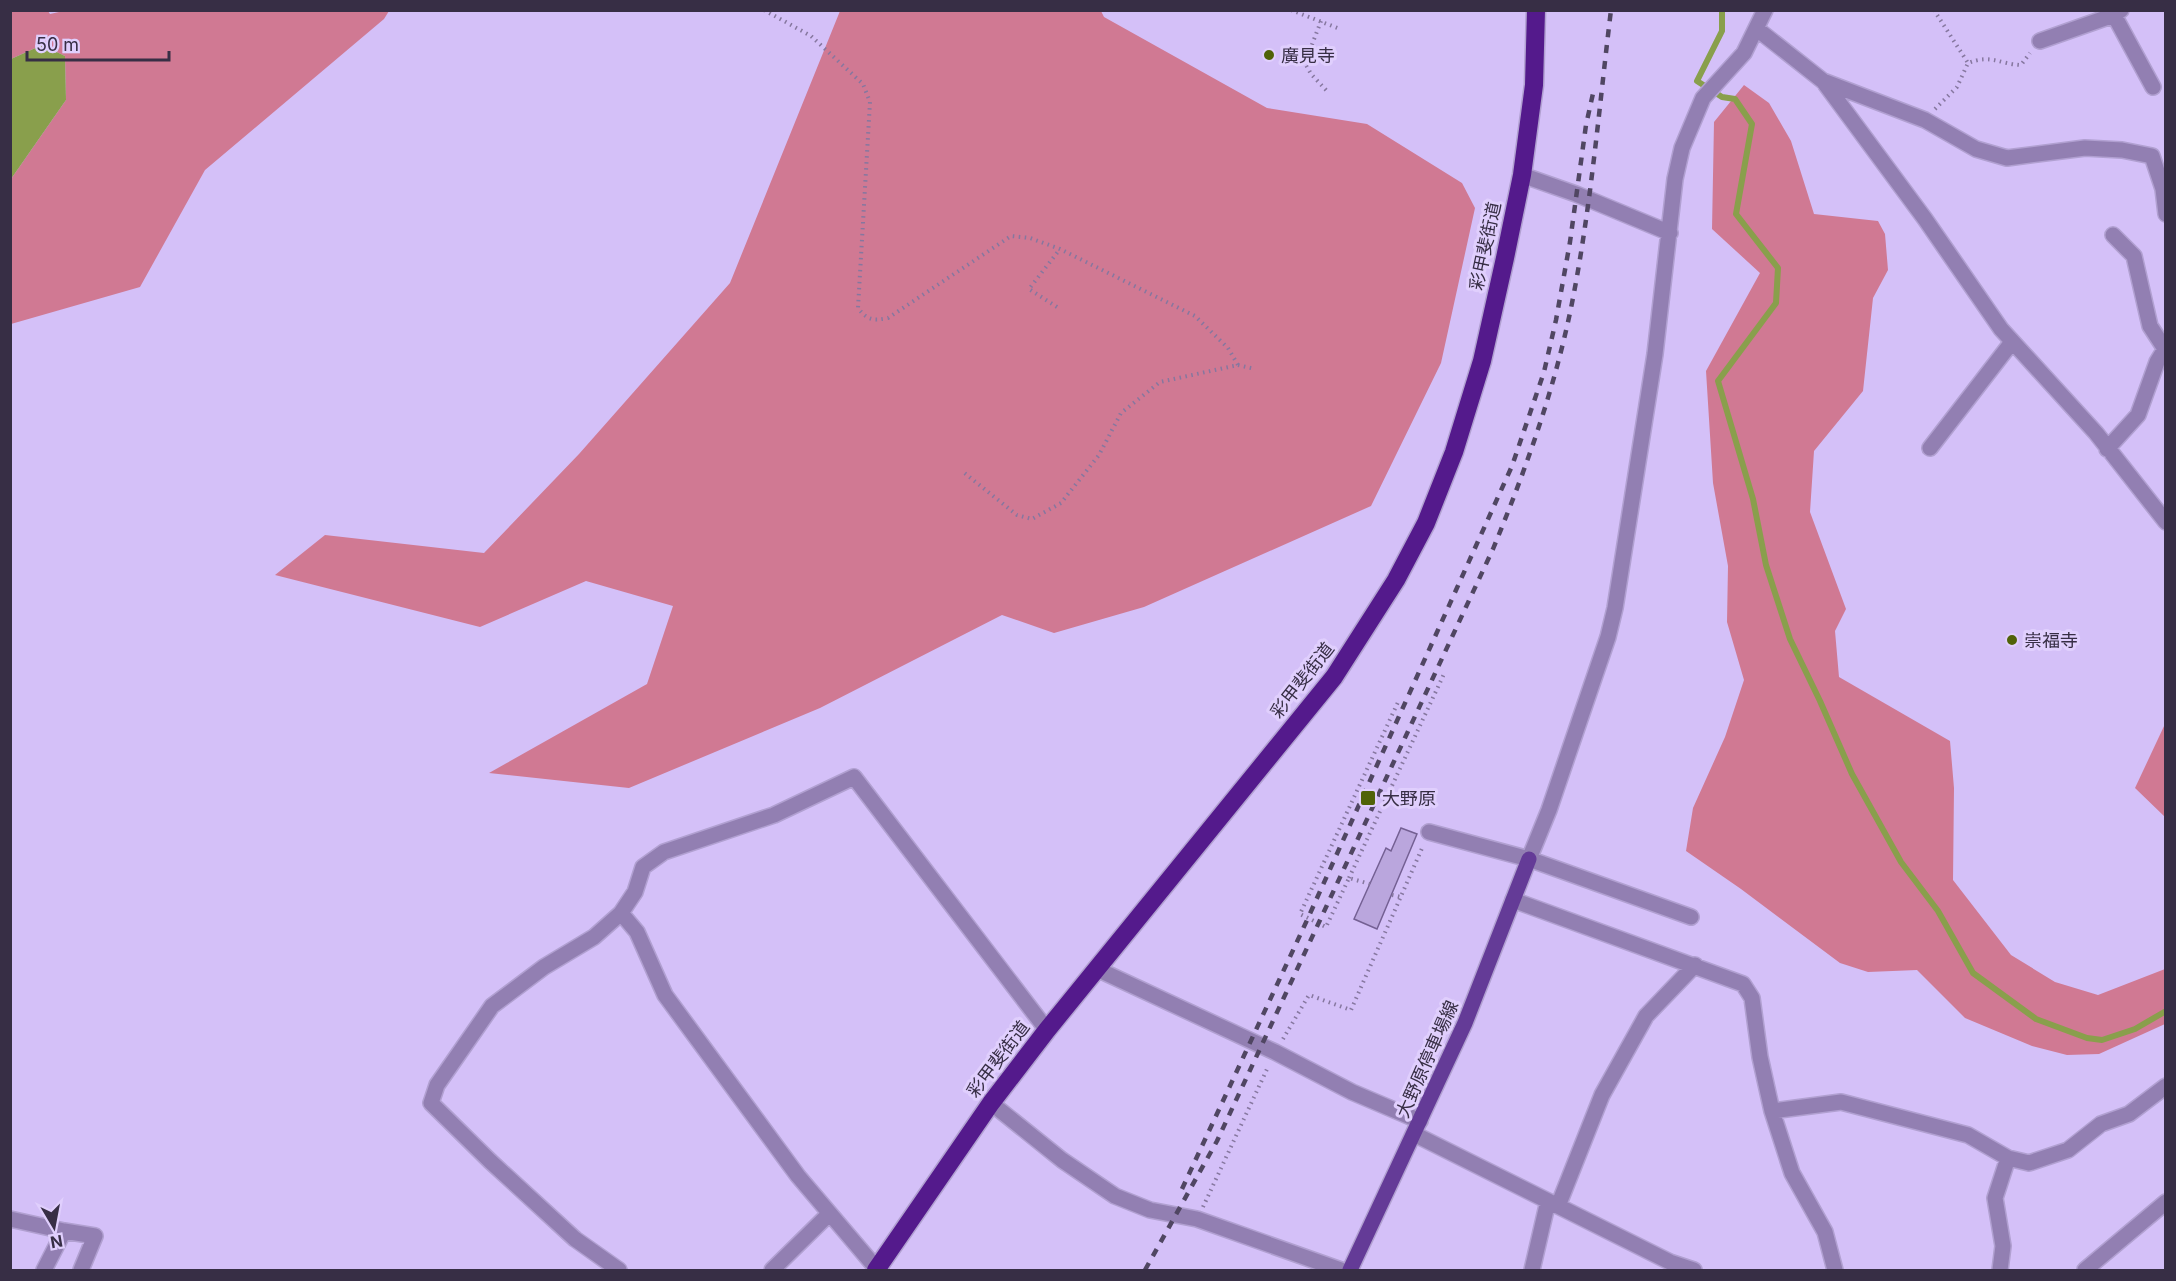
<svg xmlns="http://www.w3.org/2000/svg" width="2176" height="1281" font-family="Inter,'Noto Sans JP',sans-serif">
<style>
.forest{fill:#d07993}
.water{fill:#899f4c}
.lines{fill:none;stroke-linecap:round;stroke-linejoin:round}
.stream{stroke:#899f4c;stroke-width:6}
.building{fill:#baa6dd;stroke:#746093;stroke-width:1.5}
.minor-casing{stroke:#b1a0d1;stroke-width:18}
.major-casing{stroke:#b1a0d1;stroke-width:18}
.highway-casing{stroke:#b1a0d1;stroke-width:21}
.path{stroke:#86779f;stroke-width:4;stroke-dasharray:1.5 4.5;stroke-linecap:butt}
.minor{stroke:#927fb2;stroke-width:15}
.major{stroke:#643b97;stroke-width:15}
.highway{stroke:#541a8c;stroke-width:18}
.rail{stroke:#504662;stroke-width:4.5;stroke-dasharray:8 8;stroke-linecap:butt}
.poi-dot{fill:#506208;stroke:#e0cffd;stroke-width:2}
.labels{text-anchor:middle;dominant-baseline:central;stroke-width:6;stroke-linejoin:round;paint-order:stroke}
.poi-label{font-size:18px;fill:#372e45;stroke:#e0cffd;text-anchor:start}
.street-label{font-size:18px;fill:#372e45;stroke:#e0cffd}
</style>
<rect width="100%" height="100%" fill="#d4c0f8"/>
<path class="forest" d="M68,10L389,11L384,19L205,170L140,287L11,324V179L66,100L65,56L42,45L11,59V11H48L50,14Z
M840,11H1101L1104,17L1267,108L1367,124L1462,183L1475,208L1441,363L1371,506L1144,607L1054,633L1002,615L820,708L629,788L489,773L647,684L673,606L586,581L480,627L275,575L325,535L484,553L579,454L730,283Z
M1744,85L1769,103L1791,141L1814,214L1878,221L1885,234L1888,270L1873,298L1863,391L1814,451L1810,512L1846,609L1835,631L1839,677L1950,741L1954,788L1953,880L2011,955L2055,982L2098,995L2165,969V1024L2099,1054L2067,1055L2032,1046L1965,1018L1917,970L1868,972L1840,963L1741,889L1686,851L1693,808L1725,737L1744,680L1727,622L1728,566L1713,483L1706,371L1760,273L1712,229L1714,122Z
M2165,724L2166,817H2165L2135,788Z"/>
<path class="water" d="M42,45L65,56L66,100L11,179V59Z"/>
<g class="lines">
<path class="stream" d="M1722,10V31L1697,81L1722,97L1735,99L1752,124L1736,214L1778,268L1776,303L1718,381L1753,499L1766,565L1790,639L1820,701L1852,774L1901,862L1938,911L1973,973L2036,1019L2087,1038L2102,1040L2135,1029L2166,1011"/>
</g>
<path class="building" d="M1401,828L1417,834L1377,929L1354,919L1386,848L1391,851Z"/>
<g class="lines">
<defs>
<path id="minor" d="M2108,10L2114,15L2153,87
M1757,29L1823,81L1925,219L2001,329L2096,433L2166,522
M2040,41L2114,15L2121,10
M1823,81L1925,120L1976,149L2007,158L2085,148L2122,150L2152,156L2163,189L2166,214
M1522,175L1576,194L1670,233
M1930,448L2012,342
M2107,449L2138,415L2157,362L2165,349L2150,326L2134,256L2113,235
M1429,832L1529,859L1691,917
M1529,859L1549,810L1608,637L1615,608L1655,354L1675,179L1682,148L1703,98L1744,53L1765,10
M1513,900L1743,984L1752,998L1760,1057L1772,1111L1792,1173L1825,1232L1835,1270
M621,913L637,932L665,995L798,1176L877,1269
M1097,969L1275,1052L1352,1092L1420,1121
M991,1103L1062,1160L1115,1196L1150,1210L1197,1219L1341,1270
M1772,1111L1841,1102L1968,1135L2008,1158L2029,1163L2068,1150L2101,1124L2129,1114L2166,1086
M1414,1134L1670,1262L1694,1270
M1558,1206L1602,1095L1646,1016L1695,965
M10,1219L64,1231L95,1236L81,1270
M44,1270L64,1231
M619,1270L575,1239L490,1161L431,1103L437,1085L492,1006L544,967L594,937L621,913L635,892L643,867L664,852L774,815L854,777L1047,1030
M772,1270L829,1214
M1532,1270L1548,1201
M2000,1270L2003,1246L1995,1198L2008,1158
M2085,1270L2166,1202"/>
<path id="major" d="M1350,1270L1465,1023L1529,859"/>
<path id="highway" d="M876,1270L991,1103L1047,1030L1334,677L1396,580L1426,523L1454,452L1482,361L1505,258L1522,175L1534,85L1536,10"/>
</defs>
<use href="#minor" class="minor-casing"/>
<use href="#major" class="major-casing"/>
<use href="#highway" class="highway-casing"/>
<path class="path" d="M764,10L811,36L863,84L870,102L858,308C867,320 873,321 888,318L1011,236L1030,238L1060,249L1195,316L1228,348L1238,365L1160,382L1121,413L1099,455L1061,503L1032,519L1017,515L962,471
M1291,10L1340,29
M1934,10L1968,63
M1321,21L1305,63L1311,74L1327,91
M1935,109L1957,87L1968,63C1991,54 1999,64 2021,65L2030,53
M1057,307L1029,289L1060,249
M1238,365L1255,369
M1349,878L1444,674
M1370,884L1349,878L1326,927L1300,914L1399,700
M1392,895L1401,897
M1283,1039L1309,995L1351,1010L1423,846
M1203,1207L1268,1067"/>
<use href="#minor" class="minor"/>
<use href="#major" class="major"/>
<use href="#highway" class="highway"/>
<path class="rail" d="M1182,1189L1308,918L1512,466L1544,372L1556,320L1570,242L1586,125L1594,89
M1145,1270L1217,1141L1493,549C1526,469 1555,388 1572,303C1591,207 1599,108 1611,10"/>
</g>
<g class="poi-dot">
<circle cx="1269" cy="55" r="6"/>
<circle cx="2012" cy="640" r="6"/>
<rect x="1360" y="790" width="16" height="16" rx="3"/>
</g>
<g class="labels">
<g class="poi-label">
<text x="1281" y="55">廣見寺</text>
<text x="2024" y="640">崇福寺</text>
<text x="1382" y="798">大野原</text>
</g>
<g class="street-label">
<text transform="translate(1485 246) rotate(-78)">彩甲斐街道</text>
<text transform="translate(1302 680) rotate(-52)">彩甲斐街道</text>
<text transform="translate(998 1059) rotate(-53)">彩甲斐街道</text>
<text transform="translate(1427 1059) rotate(-66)">大野原停車場線</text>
</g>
</g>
<rect width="2176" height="1281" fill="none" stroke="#372e45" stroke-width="24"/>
<g transform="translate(54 1227) rotate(170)" stroke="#e0cffd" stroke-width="4.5" paint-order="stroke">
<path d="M0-4.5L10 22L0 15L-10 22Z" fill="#372e45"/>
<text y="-9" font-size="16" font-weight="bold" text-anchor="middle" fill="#372e45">N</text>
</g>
<path d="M27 51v9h142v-9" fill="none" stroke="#372e45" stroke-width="3"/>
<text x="36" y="51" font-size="18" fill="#372e45" stroke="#e0cffd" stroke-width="4.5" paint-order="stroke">50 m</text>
</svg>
